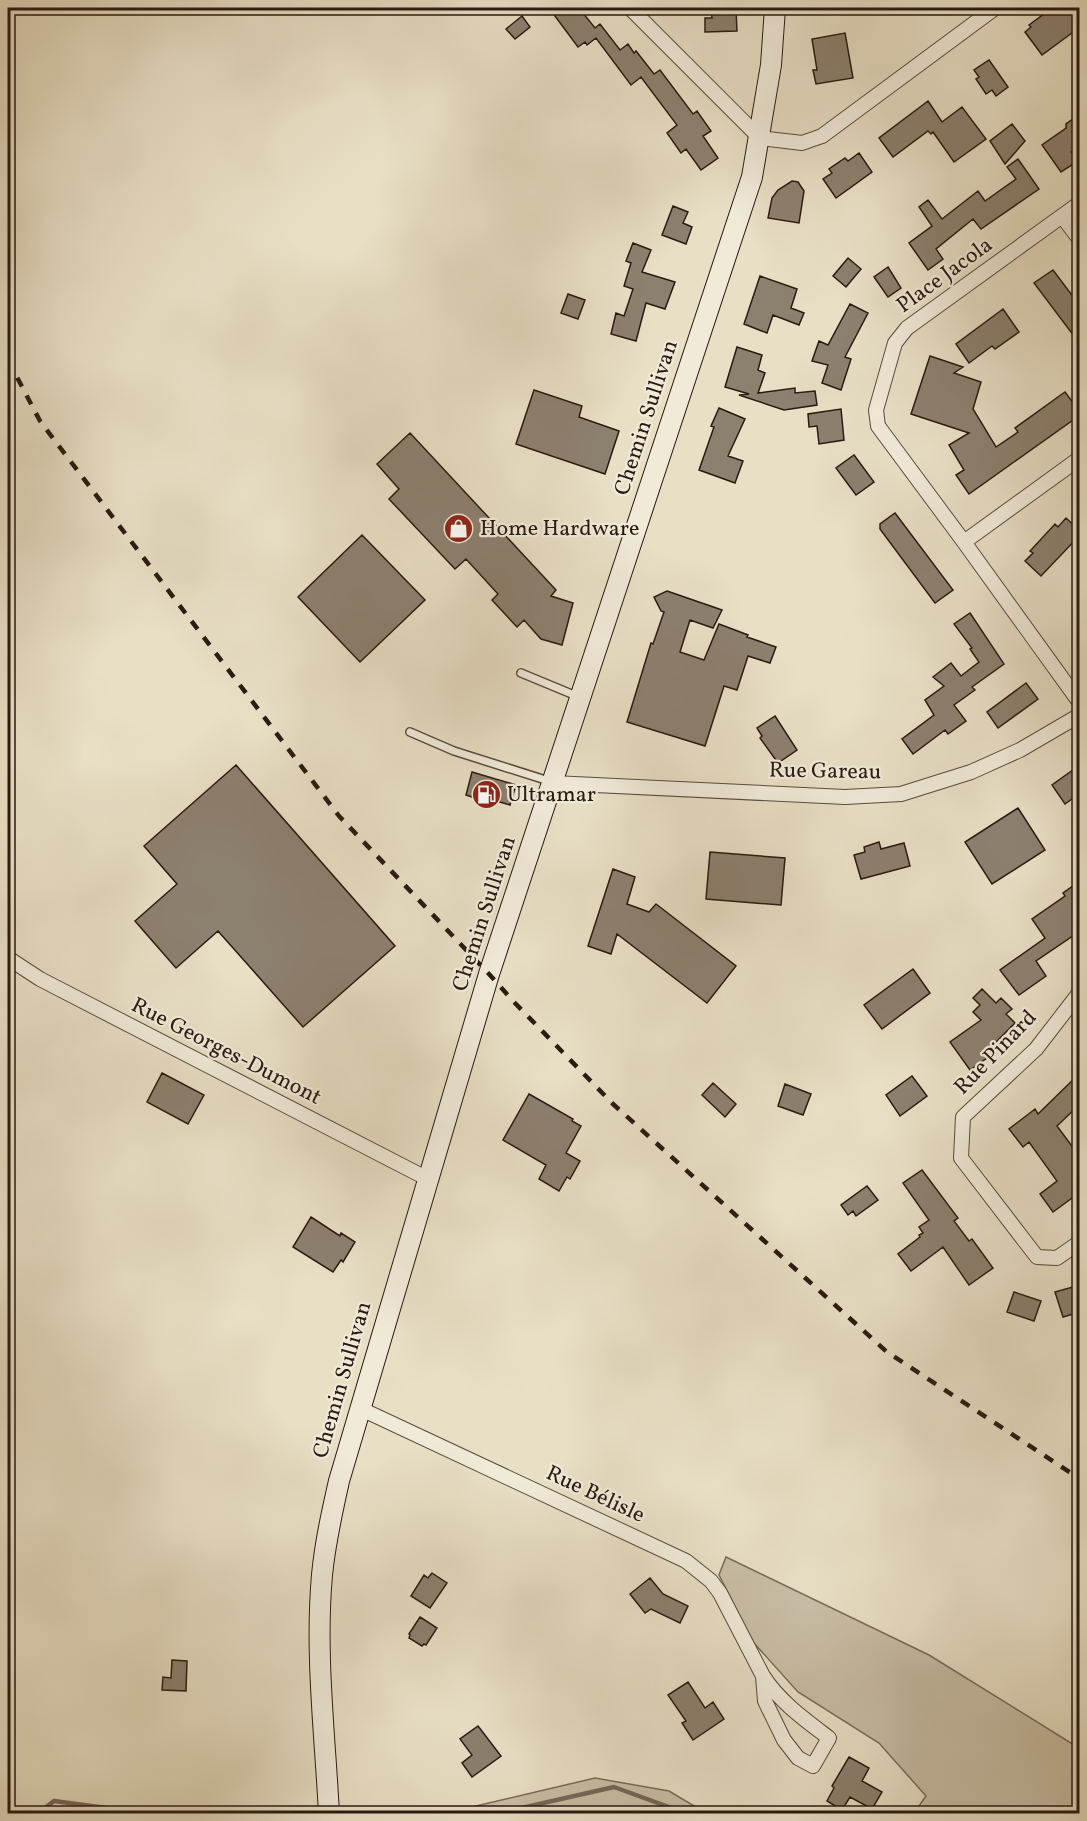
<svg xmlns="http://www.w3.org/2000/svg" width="1087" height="1821" font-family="Vollkorn,serif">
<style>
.green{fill:#c8bea6;stroke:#786c5c;stroke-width:1.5}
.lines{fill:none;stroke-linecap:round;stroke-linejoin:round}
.stream{stroke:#756858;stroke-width:4.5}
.building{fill:#8c806f;stroke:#291a11;stroke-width:1.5}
.lane-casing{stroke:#594b3e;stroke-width:10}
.street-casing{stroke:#594b3e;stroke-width:16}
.secondary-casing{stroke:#291a11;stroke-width:22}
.lane{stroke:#f0ead9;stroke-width:7}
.street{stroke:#f0ead9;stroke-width:14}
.secondary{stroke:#f0ead9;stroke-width:20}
.rail{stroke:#291a11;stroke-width:4.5;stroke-dasharray:10 10;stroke-linecap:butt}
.labels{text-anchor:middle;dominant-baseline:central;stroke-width:4.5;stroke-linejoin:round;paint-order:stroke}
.street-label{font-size:22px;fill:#291a11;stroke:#f0ead9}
.poi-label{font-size:22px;fill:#291a11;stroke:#f0ead9;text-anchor:start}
</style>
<rect width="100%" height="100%" fill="#e8dfc5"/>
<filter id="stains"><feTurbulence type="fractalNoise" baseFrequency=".00333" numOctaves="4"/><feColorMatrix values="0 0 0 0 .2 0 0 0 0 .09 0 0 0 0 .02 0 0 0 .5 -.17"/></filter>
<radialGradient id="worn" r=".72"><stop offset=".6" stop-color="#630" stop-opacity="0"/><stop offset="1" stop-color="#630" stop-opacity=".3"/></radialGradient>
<path class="green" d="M726,1557L929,1655L1079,1748V1813H914L926,1796L879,1743L798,1692L753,1642L719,1575Z
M595,1778L669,1791L706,1813H446Z"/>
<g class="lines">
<path class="stream" d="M37,1814L54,1801L152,1814
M495,1814L614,1787L688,1814"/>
</g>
<path class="building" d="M549,8H579L595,28L600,24L620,50L628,44L634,53L636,51L654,74L660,70L693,114L697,111L711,131L703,136L718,158L701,170L686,149L681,153L667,133L677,125L641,77L631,85L596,38L587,45L585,42L578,47Z
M1052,8H1080V43L1072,33L1042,55L1025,32L1031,27L1029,25Z
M736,9L737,31L705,32V18H712L711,10Z
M522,16L530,27L515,39L506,29Z
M845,33L853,78L816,84L813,70H817L812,39Z
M989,60L1008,87L996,96L992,90L986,94L976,79L979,77L974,70Z
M928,101L942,122L962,107L986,139L954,162L933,132L931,134L928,131L893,157L879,138Z
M1080,114V149L1078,147L1071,152L1078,161L1061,172L1042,145L1066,128V124Z
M1012,124L1025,141L1005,164L990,141Z
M859,153L872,172L836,198L823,179L832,173L829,169L845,158L848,161Z
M1018,159L1039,189L981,229L973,219L936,249L943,259L928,270L909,243L932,226L919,207L928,200L942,219L978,191L985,201L1016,179L1007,167Z
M792,181L798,182L804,191L799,223L768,218L772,198L778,190Z
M673,206L688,212L683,223L692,227L686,244L662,235Z
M633,243L651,250L642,272L675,282L665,309L646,303L636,341L611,334L616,313L624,316L633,289L624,286L631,263L626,261Z
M848,258L861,269L846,287L833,276Z
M888,267L901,288L888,297L874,277Z
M1053,270L1080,306V344L1034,283Z
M760,276L797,289L791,308L804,313L799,325L773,315L767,333L744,324Z
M568,294L585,300L578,319L561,313Z
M850,304L868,313L845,357L851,359L841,390L822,383L828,365L812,361L819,341L828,345Z
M1003,309L1019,332L995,349L992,346L969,363L956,344Z
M737,347L762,355L758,370L765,373L758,393L795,388V393L815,391L817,405L784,410L739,395L749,394L725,387Z
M930,356L963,367L954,373L981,382L973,409L996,447L1018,432L1015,428L1065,392L1080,412V415L969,494L956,475L964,470L949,445L969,433L911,414Z
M534,390L582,406L579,417L619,431L605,474L516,444Z
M719,408L745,419L728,456L743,461L735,483L699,470L714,427L711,426Z
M841,409L844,440L819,444L817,426L809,427L808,414Z
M410,433L556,590L551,596L573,603L562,645L541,639L524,620L517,627L492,600L498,594L466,559L455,569L389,499L399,489L377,464Z
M854,455L874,482L856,495L836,468Z
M895,513L953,590L935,603L880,529V524Z
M1066,518L1080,531V535L1041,576L1025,561L1033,553L1030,551L1055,524L1058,527Z
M362,535L425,600L360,662L298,597Z
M667,591L722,610L713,628L690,620L680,652L704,660L719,624L748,635L747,637L776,647L770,663L748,656L737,690L724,686L705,746L627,722L651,643L653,644L664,612L661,611L654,597Z
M970,613L1004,664L972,687L975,690L954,705L966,721L948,734L945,730L913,754L902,739L934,715L925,700L944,686L933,677L951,663L961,676L979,662L970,649L972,648L954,624Z
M1026,683L1038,699L998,728L987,712Z
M775,716L797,750L778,763L760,738L762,736L757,728Z
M236,765L395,946L303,1027L218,931L176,968L135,921L177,884L144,846Z
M1080,765V793L1065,804L1052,785Z
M472,772L516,785L510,805L479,796L478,799L466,795Z
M1018,808L1045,850L992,884L965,842Z
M879,842L881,849L904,843L910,866L861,879L854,855L865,852L864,847Z
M710,852L785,858L781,905L706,899Z
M613,869L635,877L627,904L649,912L656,904L736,966L707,1003L617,934L611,954L588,946Z
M1080,881V931L1036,961L1046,976L1019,995L1000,970L1045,938L1032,919L1065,896L1063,893Z
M913,969L930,993L882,1029L864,1005Z
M982,989L996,1003L1001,998L1012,1009L1006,1014L1015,1023L990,1048L993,1051L986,1056L987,1058L970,1070L950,1042L981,1020L973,1012L980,1005L973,998Z
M162,1073L204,1095L188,1124L147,1102Z
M1080,1073V1104L1057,1126L1080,1157V1192L1053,1212L1040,1194L1057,1181L1029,1142L1023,1147L1009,1129L1035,1109L1038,1114Z
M912,1076L927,1096L900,1116L886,1095Z
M713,1083L736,1104L725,1117L702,1095Z
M785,1084L811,1094L803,1115L778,1106Z
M529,1094L573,1119L572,1121L581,1126L566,1153L580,1161L570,1179L567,1177L559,1191L539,1179L546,1165L503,1140Z
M922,1170L958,1218L954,1221L969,1241L972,1239L993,1268L969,1285L943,1247L911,1271L898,1254L920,1237L919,1235L923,1233L919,1227L929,1220L903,1183Z
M867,1186L878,1200L856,1216L853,1211L848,1215L841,1205Z
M311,1217L340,1236L341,1233L355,1242L343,1262L341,1260L333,1272L293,1247Z
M1080,1285V1312L1063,1317L1055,1292Z
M1014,1292L1041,1301L1034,1321L1007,1312Z
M432,1573L447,1583L430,1608L411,1596L424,1575L428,1578Z
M650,1578L663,1594L688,1606L680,1623L651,1609L645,1613L630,1594Z
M420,1617L437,1628L426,1645L424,1644L422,1646L409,1638L410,1635L409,1634Z
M172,1660L187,1661L186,1691L162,1690L163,1677L171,1678Z
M688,1682L705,1708L713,1702L724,1719L693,1740L682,1723L686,1721L668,1695Z
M478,1726L501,1756L472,1777L462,1763L472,1755L460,1739Z
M849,1757L869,1768L862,1781L882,1792L872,1809L850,1797L842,1810L827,1801L834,1788L832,1786Z"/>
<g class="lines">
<defs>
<path id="lane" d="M521,673L579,697
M410,732L454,751L552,782"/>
<path id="street" d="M630,8L760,138L802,143L822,136L995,8
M1080,203L907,328L895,343L876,410L878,426L964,542L1080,703
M1062,216L1080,240
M964,542L1080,458
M553,783L845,797L901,794L971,772L1020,750L1080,715
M8,958L40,979L428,1179
M1080,992L1036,1049L963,1117L961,1158L1037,1257L1057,1258L1080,1242
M359,1408L686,1561L711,1581L720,1593L763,1676L765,1701L784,1740L798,1758L813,1766L829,1738C804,1719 780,1702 763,1676"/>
<path id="secondary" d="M329,1814C325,1735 315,1654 322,1575C325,1543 332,1512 339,1481L489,974L752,177L771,65L775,8"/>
</defs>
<use href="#lane" class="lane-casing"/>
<use href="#street" class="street-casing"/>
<use href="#secondary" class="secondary-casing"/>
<use href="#lane" class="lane"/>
<use href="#street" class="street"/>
<use href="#secondary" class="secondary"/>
<path class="rail" d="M8,360L40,421L339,816L489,974L513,1001L613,1104L887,1352L1080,1479"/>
</g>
<defs>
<symbol id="shop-disc" viewBox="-11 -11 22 22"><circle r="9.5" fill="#8f2418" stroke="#f0ead9"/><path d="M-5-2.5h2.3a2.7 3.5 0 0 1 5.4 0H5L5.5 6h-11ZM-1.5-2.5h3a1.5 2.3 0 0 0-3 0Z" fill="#fff"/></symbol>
<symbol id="fuel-disc" viewBox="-11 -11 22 22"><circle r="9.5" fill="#8f2418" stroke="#f0ead9"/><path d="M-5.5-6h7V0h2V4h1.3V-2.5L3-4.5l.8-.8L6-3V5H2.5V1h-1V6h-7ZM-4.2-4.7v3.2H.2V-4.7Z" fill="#fff"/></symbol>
</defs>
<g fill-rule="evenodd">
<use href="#shop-disc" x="442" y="512" width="33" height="33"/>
<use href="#fuel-disc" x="470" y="778" width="33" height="33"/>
</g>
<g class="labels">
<g class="street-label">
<text transform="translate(945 276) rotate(-36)">Place Jacola</text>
<text transform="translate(647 418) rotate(-72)">Chemin Sullivan</text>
<text transform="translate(825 772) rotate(1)">Rue Gareau</text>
<text transform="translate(485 914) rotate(-72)">Chemin Sullivan</text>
<text transform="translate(226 1052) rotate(27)">Rue Georges-Dumont</text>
<text transform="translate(996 1053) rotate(-46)">Rue Pinard</text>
<text transform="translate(343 1380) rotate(-74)">Chemin Sullivan</text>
<text transform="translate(595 1495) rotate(25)">Rue Bélisle</text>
</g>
<g class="poi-label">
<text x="480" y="529">Home Hardware</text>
<text x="507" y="795">Ultramar</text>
</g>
</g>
<rect width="1087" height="1821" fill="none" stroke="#e8dfc5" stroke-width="30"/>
<rect x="9" y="9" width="1069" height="1803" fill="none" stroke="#291a11" stroke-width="3"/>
<rect x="15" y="15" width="1057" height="1791" fill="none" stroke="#291a11" stroke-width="1.5"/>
<rect width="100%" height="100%" filter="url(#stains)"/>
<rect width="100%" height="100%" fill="url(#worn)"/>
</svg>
